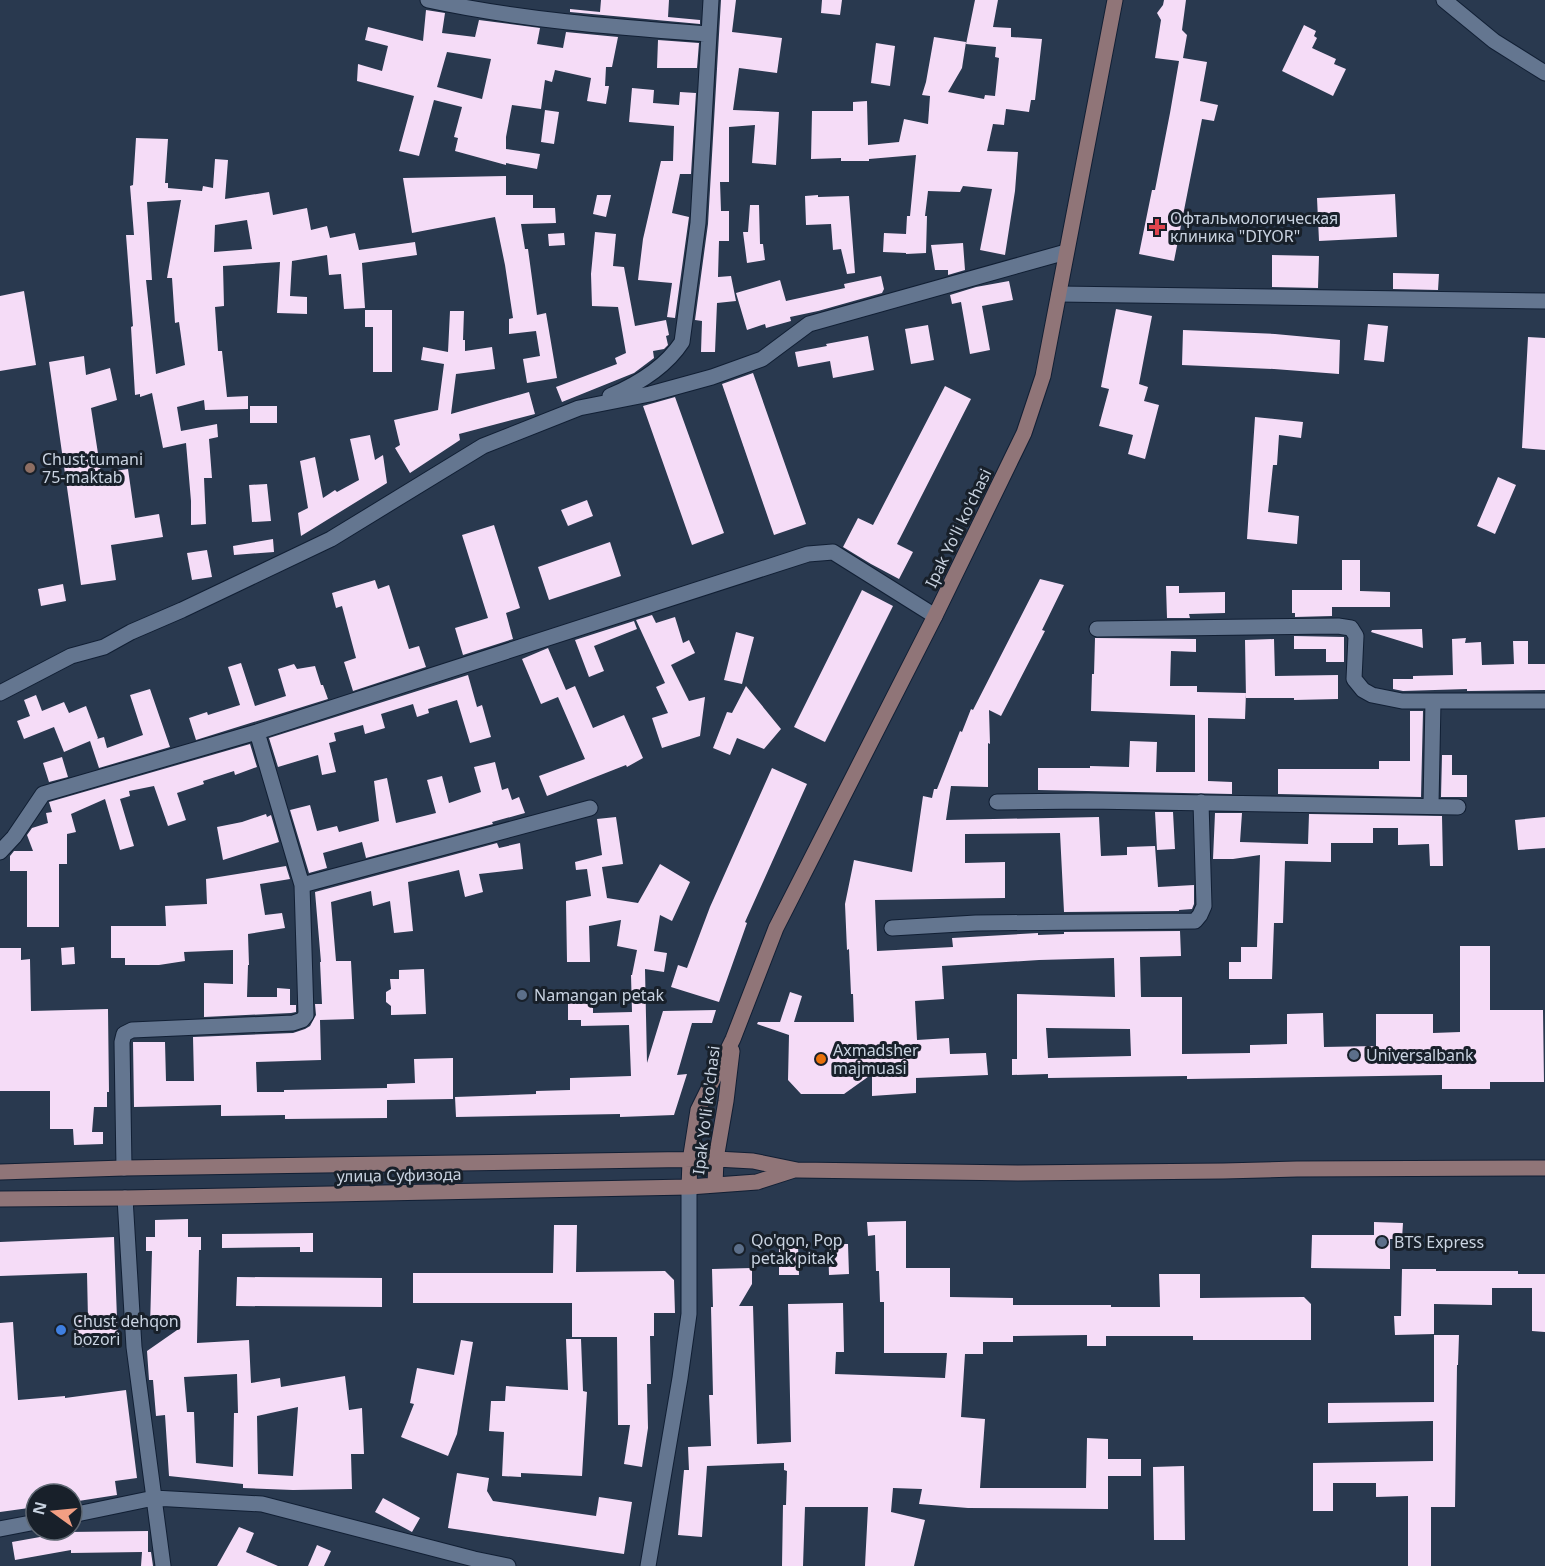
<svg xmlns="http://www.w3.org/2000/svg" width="1545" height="1566" font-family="'Noto Sans',sans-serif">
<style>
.building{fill:#f5dcf7;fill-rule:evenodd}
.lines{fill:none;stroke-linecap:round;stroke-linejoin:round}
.minor-casing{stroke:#111f34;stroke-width:17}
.tertiary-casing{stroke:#111f34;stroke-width:17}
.secondary-casing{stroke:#111f34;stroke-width:17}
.minor{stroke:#647690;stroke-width:15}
.tertiary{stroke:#647690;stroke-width:15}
.secondary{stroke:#907578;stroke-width:15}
.health-dot{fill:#e0444e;stroke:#18202a;stroke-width:2}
.education-dot{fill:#8d6e63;stroke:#18202a;stroke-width:2}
.service-dot{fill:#5c6f8a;stroke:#18202a;stroke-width:2}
.food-dot{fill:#e8710a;stroke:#18202a;stroke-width:2}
.shop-dot{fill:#3f7fe0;stroke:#18202a;stroke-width:2}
.labels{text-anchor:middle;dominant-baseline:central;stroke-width:6;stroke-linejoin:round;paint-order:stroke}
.poi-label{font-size:16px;fill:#c9d3e1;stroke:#18202a;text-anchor:start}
.street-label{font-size:16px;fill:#c9d3e1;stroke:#18202a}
</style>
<rect width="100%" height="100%" fill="#29394f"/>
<path class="building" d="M601,0H669L668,17L700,20V24L570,12V9L600,12Z
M721,0H736L732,32L782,38L777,73L739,68L733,110L779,112L776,165L752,163L755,125L729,127V182H720L721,211H729V241H719L718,277L731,276L736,301L717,303L715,352H701L702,321L695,320L708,224Z
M822,0H842L840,15L821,13Z
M975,0H998L993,27L1011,28V37L1042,39L1035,100H1031L1029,112L1006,109L1004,125L993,124L987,151L1018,152L1015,191L1005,255L980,250L992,189L963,186L960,192L928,191L925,216H927L926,253L906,254V253L883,252L884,233L906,234L907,216H910L916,155L869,159V161H841V158L811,159L812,111H853V102L867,101L868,145L899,142L904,119L928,124L930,96L922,95L926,82L934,37L966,42L962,68L948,92L984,99L985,95L995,96L999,58L995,57L996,47L966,44Z
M1164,0H1186L1182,30L1187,35L1183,58L1207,62L1200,101L1218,105L1214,121L1202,119L1174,261L1139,254L1152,190H1155L1170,113L1179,61L1155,58L1161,20L1157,13L1163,5Z
M426,10L445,13L442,33L475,37L479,20L540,28L537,44L563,48L566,32L618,37L612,67H606L605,86H609L606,104L587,101L591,78L555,70L552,82L545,80L541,109L512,105L506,137V149L540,154L537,169L506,163V165L455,151L458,138L454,137L462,107L434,100L419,156L399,151L414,96L357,81L358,64L382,71L388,46L365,40L368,27L423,41ZM447,52L491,59L482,99L437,87Z
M1304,25L1316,31L1314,36L1317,38L1312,48L1336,59L1334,64L1346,69L1333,96L1282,71Z
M658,40L699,43L697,68H657Z
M876,43L895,46L890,86L871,83Z
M632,88L654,90L653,103L679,105L680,92L696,93L691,174H680L672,213L689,217L675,318L667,317L672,283L638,280L643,239L661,161H673L674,126L629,122Z
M545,110L559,112L554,144L541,142Z
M136,138L168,139L165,183H168V188L202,191L203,186L213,188L215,159L228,160L225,199L269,192L273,215L307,208L311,230L327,226L330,238L355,233L359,250L415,242L417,255L362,263L365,308L344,309L341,274L329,275L327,255L292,261L290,296L307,297V314L277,313L280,262L223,266L224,306L215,307L218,351H222L227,397L248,396V409L205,410L204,400L177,407L181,431L217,424L218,437L209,439L212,478H204L206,524L191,525V501L186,443L163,448L152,393L140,397V394L135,395L131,327L133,326L126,235H134L130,186L133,185ZM181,200L167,278H172L175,323L179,322L185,365L156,374L146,280H152L147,202ZM247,220L252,249L214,252L215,225Z
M506,176V195H533V208H555L556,223L521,224L525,249H528L537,315L546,313L557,378L527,383L523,359L540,356L536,331L509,334V319L513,318L505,265L495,217L412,233L403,178Z
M1395,194L1397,237L1319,241L1317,198Z
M597,195H611L606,217L593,214Z
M818,195V197L849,196L855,273L847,274L841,249L833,250L831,224L806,225L805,196Z
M750,205H759L760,244H763L765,260L747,263L743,232H748Z
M595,232L616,234L613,266L624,267L635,326L666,320L669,335L666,336L668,345L664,349L653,351L654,358L634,373L562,402L556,387L617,364L615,358L626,353L618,307L592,306L591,274Z
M564,233L565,245L549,246L548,234Z
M963,243L965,270L948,275V270H935L931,245Z
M1272,255L1319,256L1318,288L1272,287Z
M1393,273L1439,274L1438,290L1393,289Z
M881,276L884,289L882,293L818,311L790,317L791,321L766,328L765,324L747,330L736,293L780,280L786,301L845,288L844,284Z
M1009,281L1013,300L982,306L990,350L970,354L961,302L952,304L950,295L976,287Z
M24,291L36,365L0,371V296Z
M1116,309L1152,316L1139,384L1148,387L1144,401L1159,405L1145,459L1128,454L1133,435L1099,426L1109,389L1101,387Z
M365,310H392V372H373V327H365Z
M450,311H464L463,340H465V351L492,347L495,369L456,374L451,414L529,392L535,414L459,434L460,440L410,473L395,448L400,445L394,420L438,410L444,364L421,360L423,347L448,352Z
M1368,324L1388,326L1384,362L1364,360Z
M928,325L934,360L911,364L905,329Z
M1183,330L1275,334L1340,340L1339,374L1274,369L1182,365Z
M868,336L874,370L833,378L830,361L798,367L795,352L827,346L826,344Z
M1528,337L1545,338V450L1522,448Z
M84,356L86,375L110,368L117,400L91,408L101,473L128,469L135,518L159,514L163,537L111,545L116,580L81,585L49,362Z
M753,373L806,524L774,535L722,384Z
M945,386L971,399L897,544L913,552L899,579L871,564L843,547L858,518L873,525Z
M675,397L724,533L692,545L643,406Z
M250,406H277V423H250Z
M1255,417L1303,422L1301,438L1279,435L1277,465H1273L1268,512L1299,516L1297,544L1247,539Z
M370,435L375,460L383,455L387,483L301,536L298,513L308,508L300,461L315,457L323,498L335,490L337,492L359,480L350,439Z
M1498,477L1516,485L1495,534L1477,526Z
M267,484L271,521L252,522L249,485Z
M587,500L593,516L568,526L561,510Z
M494,525L520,608L506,613L513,639L463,655L455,628L488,618L462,535Z
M273,539L274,552L234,555L233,546Z
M610,542L621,576L549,600L538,567Z
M207,550L212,577L192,580L187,553Z
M1342,560H1360V591L1390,592V607H1332V616L1295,617V613H1292V590H1342Z
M1040,579L1064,585L1042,630L1045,631L1001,716L989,710L990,744L988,743V787L951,786L946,820L1099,817L1101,856L1127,855V847L1155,846L1158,887L1194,885V904L1192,909L1179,910V911L1064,912L1060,833L965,834V863L1005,862V898L875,900L877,951L953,947L952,938L1038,933V935L1064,934V932L1180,931L1181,956L1140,957L1141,997H1182V1054L1250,1053V1045L1287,1044V1014L1323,1013L1324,1047L1376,1046V1014H1433V1033L1460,1032V946H1490V1010H1543L1544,1082H1490V1089H1442V1075L1187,1079V1076L1048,1078V1074L1012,1075V1059H1017V994L1115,997L1114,958L1039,960L942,966L944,999L915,1001L917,1040L949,1038L950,1054L986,1053L988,1075L916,1078V1093L872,1096V1074L844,1094H801L788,1080L789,1035L757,1024L758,1022H780L790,992L802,996L794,1022H854L853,994H851L849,949L847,950L845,904L854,860L912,872L923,796L932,798L934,789H937L960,731L962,732L971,709L973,710ZM1046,1028L1130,1029L1131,1056L1048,1058Z
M375,580L378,589L389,585L409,649L419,646L426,667L353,691L344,662L356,658L342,606L336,608L332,593Z
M63,584L66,601L41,606L38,589Z
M1166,586H1179V593L1225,592V613L1189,614L1190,618H1167Z
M862,590L893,606L825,742L794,727Z
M652,615L656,623L675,617L683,643L689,640L695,653L671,665L689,701L705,697L700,736L662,748L652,718L668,713L656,687L665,683L636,620Z
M634,621L637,629L594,646L604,671L589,677L575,640Z
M1422,629L1423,648L1371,632L1372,630Z
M736,632L754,637L742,684L724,680Z
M1294,636L1344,637V662H1326V649H1294Z
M1095,638L1196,639V652L1171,651L1170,686H1197V692L1246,693L1245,719L1208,718V781L1232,782V794L1038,790V768H1090V766L1129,767L1130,741L1157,742L1156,772H1195V715L1091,711L1092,674H1094Z
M1466,638L1465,643L1481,642L1482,665L1514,664L1513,641H1528V664H1545V690L1467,691V689L1403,691L1393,689V679H1413V676L1453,675L1452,639Z
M1274,639L1275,676L1338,675V699L1294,700V698H1246L1245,640Z
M548,648L566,690L575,686L593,728L624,715L643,758L627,767L626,765L547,796L539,776L585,759L558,697L541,704L522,659Z
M241,663L255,706L286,696L278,669L294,664L297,669L315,666L321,685H323L328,699L196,740L189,718L207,712L208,715L240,705L228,667Z
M468,675L477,707L482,705L491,737L470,743L457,700L428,709L429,713L417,717L413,704L381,714L385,728L365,734L363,725L334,733L336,741L329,743L336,772L322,775L318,755L278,767L269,738Z
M746,686L781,729L764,749L737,738L730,755L713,748L727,712L732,713Z
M150,689L170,747L99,768L90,741L64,752L54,727L24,739L17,721L30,716L24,700L36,695L42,711L64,702L69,713L86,706L98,738L97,739L104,737L107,748L143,735L130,695Z
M1410,711H1423L1421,797L1278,794V769H1379V761H1410Z
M250,744L257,767L235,775L234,771L203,781L204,784L177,793L186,820L168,826L154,786L129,791L130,796L120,799L134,846L120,850L105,799L71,814L76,832L67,834V864H59V927H27V871H10V856L14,851H33L27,835L32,828L48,823L46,813L52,812L49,802Z
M1442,755H1452V775H1467V797H1441Z
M62,757L68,777L49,782L43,763Z
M495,762L502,790L508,788L512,800L519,797L525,813L492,822L493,824L366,858L362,842L323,853L327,868L309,873L290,810L310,805L317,831L337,826L339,832L379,821L374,781L387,778L396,823L436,813L427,780L442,776L449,803L481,792L474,767Z
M772,768L807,784L745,922L747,923L719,1002L671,987L678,965L687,968L710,907Z
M1155,812H1173L1175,849L1157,850Z
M1215,813H1242L1240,842L1308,844L1309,814L1442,816L1443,866H1430L1429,844L1398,845V828H1373V843H1331V862L1285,861L1283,923H1274L1272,979H1229V962H1241V947H1257L1260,855L1233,859H1213Z
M266,814L267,817L271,815L279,842L223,860L217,827L242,822Z
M616,817L623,864L602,867L607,898L638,903L660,864L690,882L672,921L660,915L654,951L667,953L664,972L645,969L647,1063L663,1011L716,1010L712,1023H692L677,1075L687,1074L674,1115L620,1117V1114L456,1117L455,1097L536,1094V1091L570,1090V1078L631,1076L629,1025L581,1026V1020H568V1003L593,1002V1013L632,1012L631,975H632L637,950L617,946L621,920L589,926L590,962H567L566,901L591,896L587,869L576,870L575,862L602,855L597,819Z
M1545,817V848L1518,850L1515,820Z
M497,843L499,848L520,843L523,869L479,874L483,892L465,897L459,870L408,882L413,931L394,933L390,901L373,906L371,891L331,902L336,961H351L354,1019L320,1020L321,1060L256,1062L257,1092H284V1090L387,1088V1084L415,1083L414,1059L453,1058V1099L387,1100V1118L285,1119V1115L221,1116V1105L134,1107L133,1042H165L166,1081H194L193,1037L293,1033L305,1029L310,1026L316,1015L315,1004H322L320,962H321L315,892Z
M286,866L290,879L260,884L265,915L282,913L285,928L248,934L249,965H248L247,997H277V988L290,989V1005H296V1012L291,1013L204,1017V983L233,984V950L184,952L185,961L159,965H125V958H111V926H166L165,906L207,904L206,879Z
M74,947L75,964L62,965L61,948Z
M0,948H21V960L30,959L31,1011L108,1009L109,1092H107V1107H94L92,1132H103V1144L74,1145L73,1129H50V1091H0Z
M424,969L426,1014L391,1015V1006L386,1002V992L391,989L390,979H399V970Z
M188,1219V1237H201V1250H199L197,1343L249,1340L251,1383L280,1378L281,1387L345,1376L349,1410L362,1408L364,1454H351L352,1489L293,1490L243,1488V1484L169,1476L165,1415L156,1416L153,1380H149L147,1351L180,1328H150L152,1251H146V1237H155V1220ZM237,1374L238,1413H234L233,1467L196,1463L194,1412H187L184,1377ZM298,1407L293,1476L258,1474L257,1416Z
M906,1221V1268H950V1297L1013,1298V1305H1111V1307H1160L1159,1274H1200V1298L1304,1297L1311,1304V1340H1193V1336H1106V1346H1087V1335L1013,1336V1342H983V1354H965L961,1417L985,1419L980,1488H1086L1087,1438L1108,1439V1459H1141V1476H1108V1509L968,1508L919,1504L922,1489L893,1488L891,1512L925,1520L914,1566H865L868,1507H805L803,1566H782L783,1505H786L787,1471L784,1470V1463L707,1466L702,1537L678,1535L684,1470H689L688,1447L711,1446L709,1395H713L711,1307H713L712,1269L752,1268V1284L739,1306H753L757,1444L791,1442L788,1304L843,1303L844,1352H836L835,1374L945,1378L947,1353H884V1302H880L879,1271H876L875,1235L868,1236L867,1222Z
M1374,1222L1403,1223L1402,1239H1390V1269L1311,1268L1312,1235H1374Z
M554,1225H577L576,1272L665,1271L674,1280L675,1313H654V1336H650L651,1384H647L648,1428L642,1467L624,1464L630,1425H618L617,1337H572V1303H413V1273H553Z
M313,1233V1252H300V1247L222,1248V1234Z
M114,1237L118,1346L76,1347L75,1320H88L87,1273L0,1276V1242Z
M828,1244H848L849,1274L829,1275Z
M798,1246L799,1275H779V1247Z
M1402,1269H1436V1271H1518V1274H1545V1332L1532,1331V1288H1492V1305L1434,1304V1334L1395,1335L1394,1316H1401Z
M237,1277L382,1278V1307L236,1306Z
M13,1322L18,1400L65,1396V1398L126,1390L137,1478L115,1481L117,1495L72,1502V1494H36V1507L0,1512V1323Z
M1434,1335H1459L1458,1365H1457L1455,1507H1431V1566H1408V1496L1376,1497V1483H1333V1511H1313V1463L1433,1461V1421L1328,1423V1403L1434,1402Z
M566,1339H581L583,1391L587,1392L582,1476L521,1473V1477L502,1476L504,1432L489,1431L491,1401H505L506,1386L568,1390Z
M461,1340L473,1342L457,1434L448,1456L401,1437L414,1404L410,1403L417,1368L454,1375Z
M1184,1466L1185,1540H1154L1153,1467Z
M457,1473L489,1478L487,1491L493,1501L596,1516L599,1497L632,1502L624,1554L448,1528Z
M383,1498L420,1518L412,1532L375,1512Z
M239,1527L254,1533L246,1552L278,1566H217Z
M148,1531V1552H146H151L153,1566H141L142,1552L71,1553V1550L15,1560L12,1542L68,1532Z
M317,1545L331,1551L324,1566H308Z"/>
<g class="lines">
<defs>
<path id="minor" d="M428,0C520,20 615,27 708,34
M1444,0L1494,41L1545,73
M610,396C638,384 665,368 682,342L698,223L711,0
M1097,629L1338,626L1351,628L1356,636L1354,679L1363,690L1372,695L1402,701H1545
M0,693L71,656L104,647L131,632L182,610L331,539L483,446L579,408L650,394L712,377L762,359L809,324L1066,252
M997,802L1088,801L1458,807
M1431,805L1433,701
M0,852L14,837L43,794L257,732L808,554L833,552L935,616
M302,885L590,808
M892,928L976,923L1195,921L1200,915L1204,906L1201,802
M124,1168L122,1042L124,1034L132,1030L293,1023L302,1020L306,1015L302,885L257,732
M125,1198L134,1347L163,1566
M72,1515L154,1498L262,1504L474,1559L508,1566
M0,1529L36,1522
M648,1566L680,1378L689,1314V1187"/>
<path id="tertiary" d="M1059,294L1545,301"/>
<path id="secondary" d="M0,1172L124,1168L716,1159L753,1161L797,1170L1018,1173L1223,1171L1297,1169L1545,1168
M715,1185L716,1159L726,1101L732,1051
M689,1187L690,1161L698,1110L733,1039L776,928L935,616L1024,433L1043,376L1115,0
M0,1199L125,1198L689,1187L757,1182L794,1170"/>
</defs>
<use href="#minor" class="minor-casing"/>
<use href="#tertiary" class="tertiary-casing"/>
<use href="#secondary" class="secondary-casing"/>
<use href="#minor" class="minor"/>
<use href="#tertiary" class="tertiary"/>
<use href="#secondary" class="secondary"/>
</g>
<path class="health-dot" d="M1154 218h6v6h6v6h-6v6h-6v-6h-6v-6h6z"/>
<circle class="education-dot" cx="30" cy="468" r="6"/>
<g class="service-dot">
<circle cx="522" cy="995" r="6"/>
<circle cx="1354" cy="1055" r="6"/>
<circle cx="1382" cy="1242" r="6"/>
<circle cx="739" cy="1249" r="6"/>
</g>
<circle class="food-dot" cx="821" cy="1059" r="6"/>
<circle class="shop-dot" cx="61" cy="1330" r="6"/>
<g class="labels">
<g class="poi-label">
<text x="1170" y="218">Офтальмологическая<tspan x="1170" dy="18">клиника "DIYOR"</tspan></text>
<text x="42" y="459">Chust tumani<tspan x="42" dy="18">75-maktab</tspan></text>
<text x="534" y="995">Namangan petak</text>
<text x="833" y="1050">Axmadsher<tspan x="833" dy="18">majmuasi</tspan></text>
<text x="1366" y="1055">Universalbank</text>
<text x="751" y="1240">Qo'qon, Pop<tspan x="751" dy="18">petak pitak</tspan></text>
<text x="1394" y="1242">BTS Express</text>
<text x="73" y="1321">Chust dehqon<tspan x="73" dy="18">bozori</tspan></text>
</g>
<g class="street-label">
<text transform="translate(958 528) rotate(-64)">Ipak Yo'li ko'chasi</text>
<text transform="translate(706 1110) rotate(-83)">Ipak Yo'li ko'chasi</text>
<text transform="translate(399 1175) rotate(-1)">улица Суфизода</text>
</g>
</g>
<g transform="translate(54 1512) rotate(285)"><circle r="28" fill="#18202a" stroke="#5f6873" stroke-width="1.5"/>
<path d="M0-4.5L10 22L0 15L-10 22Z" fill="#f39f83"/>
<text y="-9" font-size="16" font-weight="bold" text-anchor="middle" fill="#c9d3e1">N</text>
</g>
</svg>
